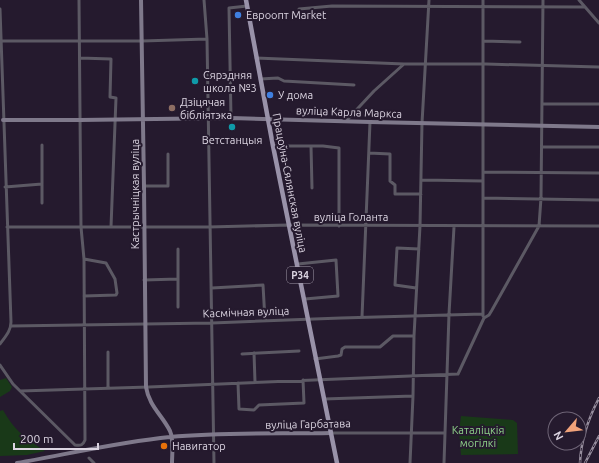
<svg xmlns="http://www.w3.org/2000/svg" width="599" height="463" font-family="Ubuntu,sans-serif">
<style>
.green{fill:#193918}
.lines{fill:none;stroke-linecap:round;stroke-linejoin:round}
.street{stroke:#5c5964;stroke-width:3}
.secondary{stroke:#7f798b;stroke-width:4}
.primary{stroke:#9992a9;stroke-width:4.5}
.rail-casing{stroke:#978e9e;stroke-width:2.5}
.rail{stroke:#251a2e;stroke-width:1;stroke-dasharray:3;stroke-linecap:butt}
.shop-dot{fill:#3f7fe0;stroke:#251a2e;stroke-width:1.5}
.culture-dot{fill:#0f9aa8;stroke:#251a2e;stroke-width:1.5}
.education-dot{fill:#8d6e63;stroke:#251a2e;stroke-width:1.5}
.food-dot{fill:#e8710a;stroke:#251a2e;stroke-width:1.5}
.labels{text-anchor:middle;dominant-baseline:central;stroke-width:4;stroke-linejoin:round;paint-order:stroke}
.shield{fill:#251a2e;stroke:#a49cab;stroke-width:1}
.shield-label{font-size:10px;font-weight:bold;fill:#dbd4e1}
.poi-label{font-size:11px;fill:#dbd4e1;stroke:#251a2e;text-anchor:start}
.street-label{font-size:11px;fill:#dbd4e1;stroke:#251a2e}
.park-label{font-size:11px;fill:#8fd28a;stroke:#251a2e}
</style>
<rect width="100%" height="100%" fill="#251a2e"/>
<path class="green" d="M6,378L12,387L10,391L0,397V380Z
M3,410C15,431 25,438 45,451L27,455L0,456V411Z
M461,416L513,420L517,423L518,454L461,455L459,431Z"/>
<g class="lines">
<path class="street" d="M204,0L207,39L214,463
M483,0V316
M579,0L599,23
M0,9L11,322C11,331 5,337 0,344
M299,9L332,6L585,7
M1,41H142L207,39
M484,41L520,42
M80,58L111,59L110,97L116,98L111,227
M256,58L404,64H486L599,67
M260,79L278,78L284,81L354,85
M542,104H599
M231,118L229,8L247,6
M346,121L374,91L404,64
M273,146H323L339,148V226
M311,146L312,188
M542,147H599
M369,153L390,154V181L395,185V194H421
M483,172L599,173
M422,180L483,181
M144,186H168V154
M5,187L42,184
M483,198L599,200
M42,203V145
M7,227H209L289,225L599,226
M178,249V307
M298,264L336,260L338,296L305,299
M144,280L178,279
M212,288L263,285L265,320
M416,288L395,285L397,248L419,249
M84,296L116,295L117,293L115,279L106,263L84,259
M362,317L370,122
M11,326L212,323L341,318L483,314
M108,352V388
M254,353L255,382
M242,354L299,351
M315,359L338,356L341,355L342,349L345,347H380L393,336H414
M0,365L13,384L75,445C81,446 83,445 85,440L84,259L81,227L79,0
M238,383L239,409L254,410L259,405L304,403L303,380
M20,391L149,387L458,374L484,318L489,315L492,310L539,226L541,198L543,0
M324,399L413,396
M331,433H444
M89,458L94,463
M410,463L413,396L414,336L420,226L422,123L429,0
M444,463L449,314L454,227"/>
<path class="secondary" d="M141,0L144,186L146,387C149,406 162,415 170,431C174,440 172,453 172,463
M3,120H80L231,118L370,122L599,127
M17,463C68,454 119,442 170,437C223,432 278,434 331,433"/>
<path class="primary" d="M246,0L273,146L337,463"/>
<defs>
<path id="rail" d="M580,463C581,439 588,419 599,398
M585,463L599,436"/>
</defs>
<use href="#rail" class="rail-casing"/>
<use href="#rail" class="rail"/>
</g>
<g class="shop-dot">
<circle cx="238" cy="15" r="4"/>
<circle cx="270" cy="95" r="4"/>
</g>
<g class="culture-dot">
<circle cx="195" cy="81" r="4"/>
<circle cx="232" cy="127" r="4"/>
</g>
<circle class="education-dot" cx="172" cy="108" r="4"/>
<circle class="food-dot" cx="164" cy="446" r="4"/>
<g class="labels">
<rect class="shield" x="287" y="267" width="26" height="16" rx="3"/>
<g class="shield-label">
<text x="300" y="275">Р34</text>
</g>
<g class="poi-label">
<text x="246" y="15">Евроопт Market</text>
<text x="203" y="75">Сярэдняя<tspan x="203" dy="13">школа №3</tspan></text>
<text x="278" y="95">У дома</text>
<text x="180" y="102">Дзіцячая<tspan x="180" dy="13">бібліятэка</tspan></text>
<text x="232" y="140" text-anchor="middle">Ветстанцыя</text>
<text x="172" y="446">Навигатор</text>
</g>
<g class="street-label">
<text transform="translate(349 112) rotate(2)">вуліца Карла Маркса</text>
<text transform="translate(290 183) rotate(79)">Працоўна-Сялянская вуліца</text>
<text transform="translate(135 194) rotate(-90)">Кастрычніцкая вуліца</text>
<text x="351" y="217">вуліца Голанта</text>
<text transform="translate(246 312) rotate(-2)">Касмічная вуліца</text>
<text transform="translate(308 424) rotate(-1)">вуліца Гарбатава</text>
</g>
<g class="park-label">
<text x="478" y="430">Каталіцкія<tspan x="478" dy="13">могілкі</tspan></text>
</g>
</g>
<g transform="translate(567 431) rotate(242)"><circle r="19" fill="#251a2e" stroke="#6e6476"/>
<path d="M0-3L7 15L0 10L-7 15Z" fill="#f0a27a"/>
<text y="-6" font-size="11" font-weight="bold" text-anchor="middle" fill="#dbd4e1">N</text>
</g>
<path d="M14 443v6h84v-6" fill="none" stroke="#dbd4e1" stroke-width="2"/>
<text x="20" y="443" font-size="12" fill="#dbd4e1" stroke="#251a2e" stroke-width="3" paint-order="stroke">200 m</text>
</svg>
